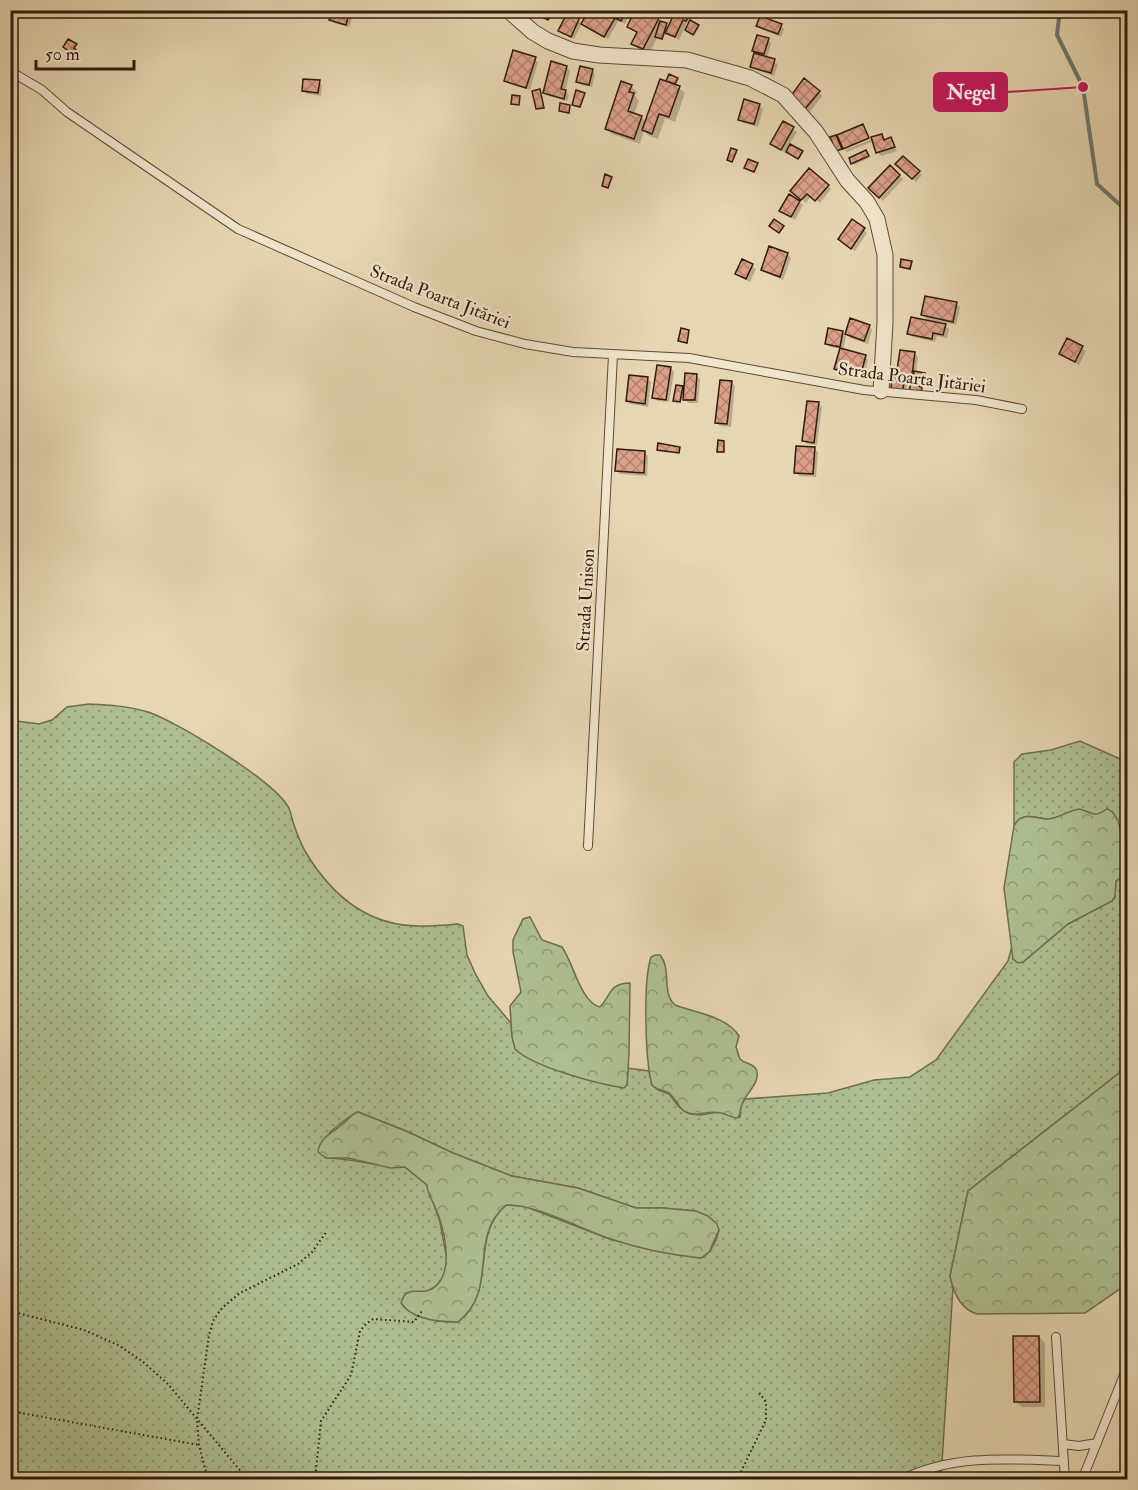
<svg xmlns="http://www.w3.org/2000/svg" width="1138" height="1490" font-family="'IM FELL Double Pica',serif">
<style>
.grass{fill:url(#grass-dots);stroke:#6f6d4f;stroke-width:1.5;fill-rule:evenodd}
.forest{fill:url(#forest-crowns);stroke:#6f6d4f;stroke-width:1.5}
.shadow{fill:#0003}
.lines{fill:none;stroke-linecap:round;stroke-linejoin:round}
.stream{stroke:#6e7971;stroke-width:4}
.building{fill:url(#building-cross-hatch);stroke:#301b0d;stroke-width:1.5}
.service-casing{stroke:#5e4a36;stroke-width:10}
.minor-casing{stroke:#5e4a36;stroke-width:17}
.path{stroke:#301b0d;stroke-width:2;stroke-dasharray:1.5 3;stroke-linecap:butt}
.service{stroke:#efe4cc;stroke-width:8}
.minor{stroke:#efe4cc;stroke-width:15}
.labels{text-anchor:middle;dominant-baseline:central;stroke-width:4.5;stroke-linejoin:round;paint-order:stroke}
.street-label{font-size:18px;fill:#301b0d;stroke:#efe4cc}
.leader{fill:none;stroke:#c2185b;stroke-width:2}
.callout-dot{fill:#c2185b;stroke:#efe4cc;stroke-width:2}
.callout{fill:#c2185b;stroke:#c2185b;stroke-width:2}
.callout-label{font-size:20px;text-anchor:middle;font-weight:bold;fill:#fff}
</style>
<defs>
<pattern id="grass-dots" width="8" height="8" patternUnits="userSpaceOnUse" patternTransform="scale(1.5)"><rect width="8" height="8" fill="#aebf91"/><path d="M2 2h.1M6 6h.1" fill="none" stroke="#8e9a75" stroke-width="1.8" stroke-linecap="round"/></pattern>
<pattern id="forest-crowns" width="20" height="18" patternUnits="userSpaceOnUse" patternTransform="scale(1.5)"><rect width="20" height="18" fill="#aebf91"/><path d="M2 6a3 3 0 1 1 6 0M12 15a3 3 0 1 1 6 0" fill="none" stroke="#8e9a75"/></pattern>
<pattern id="building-cross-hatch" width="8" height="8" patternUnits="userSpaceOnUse" patternTransform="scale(1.5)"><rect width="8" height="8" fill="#dca089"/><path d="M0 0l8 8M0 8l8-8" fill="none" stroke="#b3826e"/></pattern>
</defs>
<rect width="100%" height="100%" fill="#e6d6b1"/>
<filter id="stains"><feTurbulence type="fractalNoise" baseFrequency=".00333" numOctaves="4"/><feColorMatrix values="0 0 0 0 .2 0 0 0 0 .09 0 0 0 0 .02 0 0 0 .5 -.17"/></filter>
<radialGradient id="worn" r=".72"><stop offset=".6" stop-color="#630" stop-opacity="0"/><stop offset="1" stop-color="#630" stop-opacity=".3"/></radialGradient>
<path class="grass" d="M89,704C109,705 128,706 148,712C178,722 270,779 287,805C291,810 291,816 293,822C296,831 300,842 305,851C331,895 369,927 422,926C434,926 446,925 458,924L463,926L467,955L475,973L488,996L511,1023L512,1037L627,1085L628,1068L649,1071L650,1077L658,1090L669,1094L679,1107L690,1114L700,1115L719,1112L740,1117L741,1105L745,1099L828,1093L874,1080L910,1077L936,1060L1008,961L1012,946L1013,959L1023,962L1068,924L1112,901L1115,897L1116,881L1125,875C1127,852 1126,824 1107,809C1090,822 1091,807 1076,810C1067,811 1060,818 1049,819C1041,819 1031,815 1024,817C1019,819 1016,822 1014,826V762L1022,754L1051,750L1080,741L1127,762V1067L968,1191L950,1276L953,1287L941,1479H11L10,720L39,724L52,720L67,707ZM358,1112L406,1131L453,1153L512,1176L578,1188L636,1208H663L696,1211L719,1230C717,1240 711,1254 701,1258L612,1240L524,1206L506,1205C468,1238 499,1290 458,1322L436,1321L411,1312L426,1292L436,1286L444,1276L447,1260L440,1222L427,1185L405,1167C378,1168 354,1158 326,1158L330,1132C337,1127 351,1114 358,1112Z"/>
<path class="forest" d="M1080,809C1092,814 1096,817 1107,809C1115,811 1120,824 1120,831C1129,839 1128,864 1125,875L1116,881L1115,897L1112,901L1068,924L1023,962L1018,963L1013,959L1004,888L1014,826C1016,822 1019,818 1024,817C1031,815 1040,819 1048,819C1060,818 1069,810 1080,809Z
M530,917L542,940L562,947C573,962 581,1003 600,1007C611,996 609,983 630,983L629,1055L627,1085L624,1088C598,1084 533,1067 515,1049L512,1037L510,1006L521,992L513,952V940L523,919Z
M655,955H660C672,969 661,993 675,1005C695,1013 727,1016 739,1036L736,1047L740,1059C745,1064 752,1063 756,1069C762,1082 745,1094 742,1104C740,1109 741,1113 738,1118C731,1118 727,1114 721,1113C707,1109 697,1119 684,1111C677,1106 676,1098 669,1093C663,1089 657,1091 652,1085C645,1060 643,981 651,957Z
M1127,1067V1284L1085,1313L977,1314C960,1309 953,1291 950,1276L968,1191Z
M358,1112L406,1131L453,1153L512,1176L578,1188L636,1208H663L696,1211L708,1216L717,1224L719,1230L709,1252L701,1258C671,1255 640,1249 611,1239C583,1230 533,1203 506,1205C467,1238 500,1289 458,1322C440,1322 412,1320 401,1303C407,1282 421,1298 435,1287C455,1270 444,1227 435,1207C432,1199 427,1193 427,1185L405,1167L391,1168L348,1158H326L318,1152C319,1138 333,1132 343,1124C349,1119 351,1114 358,1112Z"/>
<path class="shadow" d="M113,10H123L119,15Z
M333,10H355L349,27L334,23L330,19Z
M435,10H448L446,16Z
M545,10H556L550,20L543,17Z
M565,10H574L580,16L578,20L582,23L574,39L560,30L568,14Z
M618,10H629L658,19L669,28L689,16L692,19L691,22L699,27L695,35L688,31L690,23L687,22L679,40L666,31L663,40L657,38L649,54L639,49L633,43L638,34L629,26L632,19L629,16L625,24L619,20L608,39L587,27L596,14L616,15Z
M758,26H781L784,29L781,37L761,29Z
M768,40L771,43L767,58L778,64L774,76L756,70L752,66L756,52L754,50Z
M535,59L538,62L530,90L509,84L505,80Z
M566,67L570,71L565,91L569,95L567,101L549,96L545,93Z
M592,70L595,74L592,87L581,85L578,81Z
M677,79L676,86L685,93L675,122L665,118L658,139L649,136L644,131L640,144L612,134L606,128L631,86L637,92L635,96L639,101L634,114L641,117L646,122L672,85L668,81Z
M319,82L322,85L321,96L307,94L304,91Z
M819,92L822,96L810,112L795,100Z
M759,105L763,109L758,127L743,123L740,119Z
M784,123L797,132L789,145L803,153L800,159L787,150L785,153L772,143Z
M882,135L886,141L891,139L897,151L881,156L878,152L874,141L847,152L845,150Z
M867,153L869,158L854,165L851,159Z
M903,158L922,175L916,182L897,164Z
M890,167L903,179L883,201L870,188Z
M828,186L831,189L820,203L811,196L806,203L796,195Z
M799,202L803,205L795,220L781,211Z
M864,230L867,233L855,251L843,243Z
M787,254L791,258L783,280L766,273L762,270Z
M752,266L756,269L750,282L736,274Z
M956,304L960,307L956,325L941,322L949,329L947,338L937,336L935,342L913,337L909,334L930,322L922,315Z
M869,326L872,330L868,344L850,338L846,334Z
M842,332L846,336L843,351L865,356L868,360L865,373L848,368L846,374L840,373L836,369L841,349L830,347L826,343Z
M1067,340L1086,351L1079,365L1061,354Z
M915,353L918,357L916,373L925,375L924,386L918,385L923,390L922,393L912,391V385L907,384L906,393L896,391L892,388Z
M671,369L674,372L669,402L657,401L654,397Z
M696,376L700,379L698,403H688L682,397L681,403L676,402L674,401L682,388L685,390Z
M647,379L651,382L648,407L631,404L627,401Z
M732,383L735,386L731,427L720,426L717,423Z
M818,403L822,407L817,445L807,444L803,440Z
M814,449L818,452L816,477L799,476L796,472Z
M645,453L648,456L647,476L620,474L617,470Z
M1039,1337L1045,1343V1407H1022L1016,1402Z"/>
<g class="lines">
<path class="stream" d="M1060,10L1057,35L1083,87L1097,184L1128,212"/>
</g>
<path class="building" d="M332,10H350L346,25L329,20Z
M543,10H554L548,20L540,16Z
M563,10L577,12L575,16L579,19L571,37L558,31L567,13Z
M589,10L596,12L597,10H610L615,13L617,10H627L621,21L615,18L604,37L581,24Z
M629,10H644L659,18L643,49L631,44L637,32L627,27L631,18L626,15Z
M676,10L690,14L686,21L683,20L675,37L665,33Z
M760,16L782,24L778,34L756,26Z
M690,20L699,25L693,35L685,30Z
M660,21L667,23L662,39L655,37Z
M757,35L769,38L764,54L752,51Z
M68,39L77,44L74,48L79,52L76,56L63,47Z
M513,50L536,57L526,88L504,81Z
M754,53L775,59L771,73L750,67Z
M551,61L567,66L561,89L566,90L564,99L543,93Z
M580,66L593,69L589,85L576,82Z
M669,74L678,78L675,84L666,81Z
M804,78L820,91L805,109L790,97Z
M303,79L320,80L318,93L302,91Z
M660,79L680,86L669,117L659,114L652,134L642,130Z
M621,81L632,85L629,92L634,93L628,111L642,116L634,139L605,129Z
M540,89L544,108L536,109L532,91Z
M576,90L585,93L580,107L572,105Z
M512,95L520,96L519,105L511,104Z
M744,99L760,104L754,124L738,120Z
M560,103L570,105L569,113L559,111Z
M783,121L794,127L781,150L770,144Z
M863,124L869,138L843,149L837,135Z
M882,134L884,140L891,137L895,147L876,153L871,137Z
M836,135L842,149L836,151L830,137Z
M790,144L803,151L798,159L786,152Z
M731,148L737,150L732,162L727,160Z
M866,150L869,156L851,164L849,158Z
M903,156L920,171L912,179L895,164Z
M748,159L758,163L754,172L744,168Z
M890,165L900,175L879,198L868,188Z
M809,168L829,185L815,201L807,194L801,200L790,191Z
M605,174L612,177L608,188L602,186Z
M789,194L800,201L791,217L779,211Z
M774,219L784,226L779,233L769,226Z
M852,219L865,228L851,249L838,239Z
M769,246L788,253L780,277L761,270Z
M742,259L753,264L746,279L735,274Z
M901,259L912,261L910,269L900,267Z
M925,296L957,302L953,322L921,315Z
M911,317L946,324L943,335L933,333L932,339L907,334Z
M850,318L870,325L864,341L845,334Z
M681,328L689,330L687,343L678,341Z
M828,328L843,331L840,347L825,344Z
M1067,338L1083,346L1075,362L1059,354Z
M840,348L866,355L862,370L845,365L843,372L834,369Z
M900,350L915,352L911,383L904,381L903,390L891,388L892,377H896Z
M657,365L671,367L666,400L652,398Z
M914,371L925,373L923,385L912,384Z
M685,373L697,374L695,400H683Z
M629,375L648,377L645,404L626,401Z
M720,380L732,381L727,424L715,423Z
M911,384L922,387L921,392L909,390Z
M676,385L683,386L680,402L673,401Z
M807,401L819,402L814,443L802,441Z
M718,440L724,441V452H717Z
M658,443L680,447L679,453L657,450Z
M796,446L815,447L813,474L794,473Z
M617,449L645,451L644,473L615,471Z
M1013,1336H1039L1040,1402H1014Z"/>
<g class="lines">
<defs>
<path id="service" d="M10,71L42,90L67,112L238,229L414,307L476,331L525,344L573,352L689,358L864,390L976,400L1022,409
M588,846L613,355
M1056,1337L1065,1480
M1063,1444L1079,1446L1097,1443
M901,1480C952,1454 1009,1459 1064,1461
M1082,1480L1128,1365"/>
<path id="minor" d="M508,10L533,32L548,41L573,51L599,55L687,60L750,78L783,95L816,132L847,180L867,202L877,219L885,255V323L881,391"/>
</defs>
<use href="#service" class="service-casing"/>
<use href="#minor" class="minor-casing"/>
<path class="path" d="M10,1311L84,1330L118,1345L142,1361L168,1384L248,1480
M10,1411L199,1445
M208,1480L199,1445L197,1420L209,1335L213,1321L222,1308L240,1293L298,1264L312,1252L327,1231
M315,1480L321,1421L351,1375L360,1331L366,1324L373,1319L414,1322L422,1311
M737,1480L766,1420V1402L758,1391"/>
<use href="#service" class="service"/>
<use href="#minor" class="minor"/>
</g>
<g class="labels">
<g class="street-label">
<text transform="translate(440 297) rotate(21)">Strada Poarta Jităriei</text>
<text transform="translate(912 378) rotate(7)">Strada Poarta Jităriei</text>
<text transform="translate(586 600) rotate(-87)">Strada Unison</text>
</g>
</g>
<path class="leader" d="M1083 87L1007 92"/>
<circle class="callout-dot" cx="1083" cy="87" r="6"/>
<rect class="callout" x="934" y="73" width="73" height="38" rx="6"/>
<g class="callout-label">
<text x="971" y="99">Negel</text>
</g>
<rect width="1138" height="1490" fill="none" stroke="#e6d6b1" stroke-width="36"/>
<rect x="12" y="12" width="1114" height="1466" fill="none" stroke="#301b0d" stroke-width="3"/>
<rect x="18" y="18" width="1102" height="1454" fill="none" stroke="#301b0d" stroke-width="1.5"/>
<path d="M36 60v9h98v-9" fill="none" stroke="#301b0d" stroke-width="3"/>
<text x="45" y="60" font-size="18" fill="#301b0d" stroke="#efe4cc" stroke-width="4.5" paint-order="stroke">50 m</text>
<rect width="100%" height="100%" filter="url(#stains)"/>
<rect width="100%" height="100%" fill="url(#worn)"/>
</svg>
